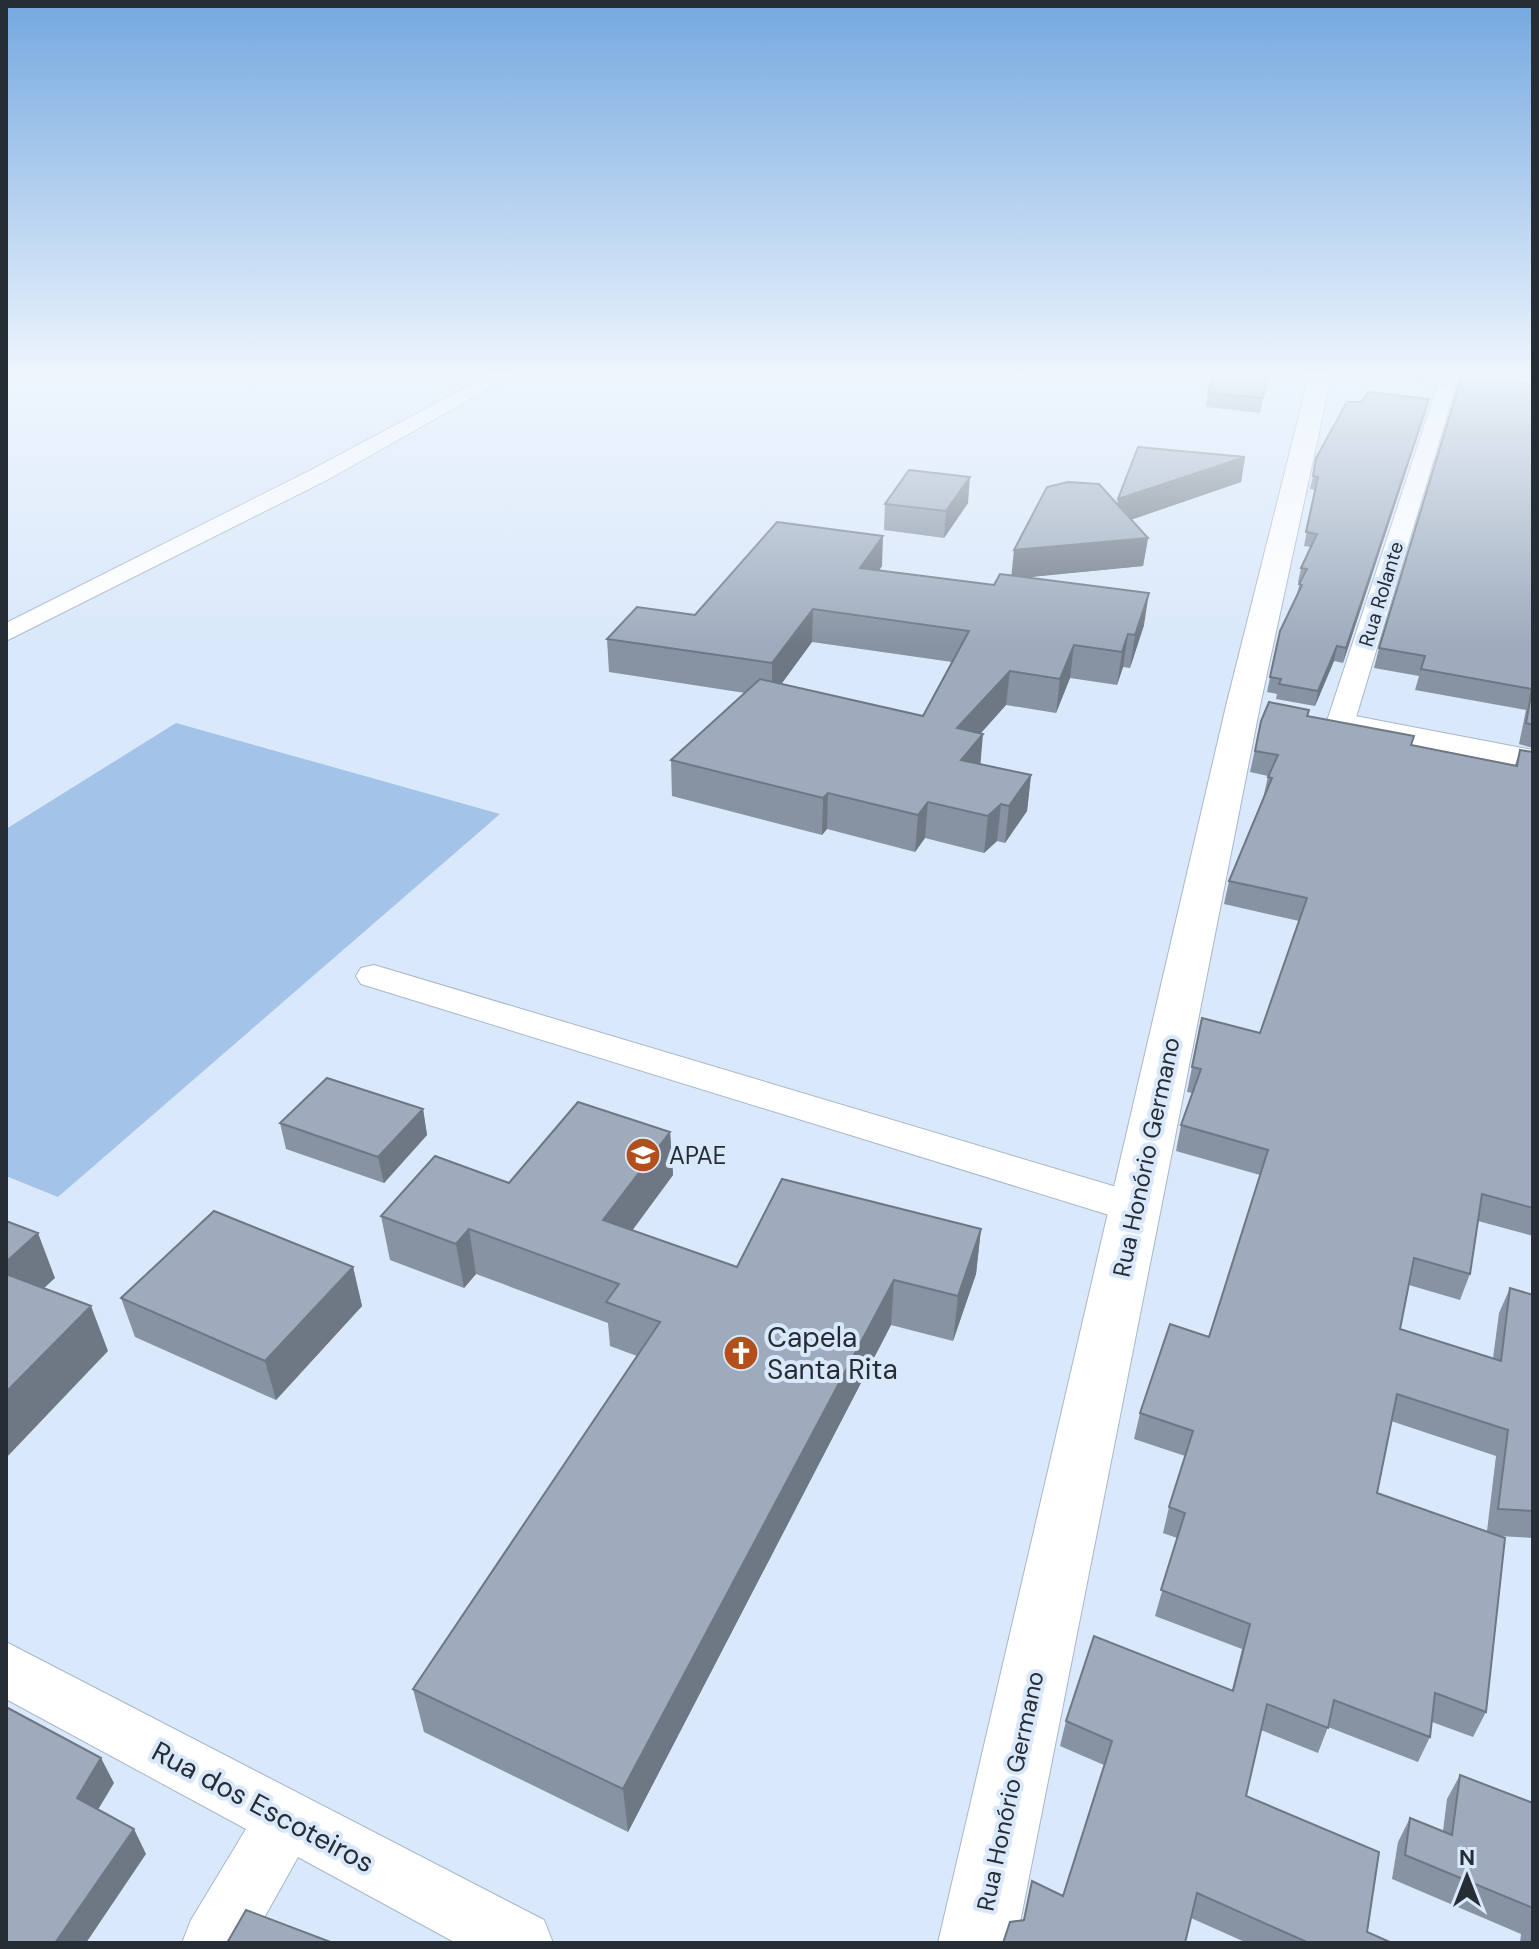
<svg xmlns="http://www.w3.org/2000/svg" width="1539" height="1949" font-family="'DM Sans',sans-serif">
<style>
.green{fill:#a3c3e9}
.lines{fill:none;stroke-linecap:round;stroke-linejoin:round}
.minor-casing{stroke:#a8b7c8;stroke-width:2}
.tertiary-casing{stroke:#a8b7c8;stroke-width:2}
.secondary-casing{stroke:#a8b7c8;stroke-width:2}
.minor{fill:#fff;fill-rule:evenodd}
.tertiary{fill:#fff;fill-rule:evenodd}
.secondary{fill:#f2dbd0;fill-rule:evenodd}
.wall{fill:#8793a2;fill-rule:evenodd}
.shaded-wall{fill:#6e7884}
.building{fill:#9dabbc;stroke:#6e7884;stroke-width:2}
.labels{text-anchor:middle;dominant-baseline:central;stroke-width:8;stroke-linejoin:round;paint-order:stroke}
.far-street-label{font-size:20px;fill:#272d34;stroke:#d9e8fa}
.poi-label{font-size:24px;fill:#272d34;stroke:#d9e8fa;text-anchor:start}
.street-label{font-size:24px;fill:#272d34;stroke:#d9e8fa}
.near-poi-label{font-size:28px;fill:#272d34;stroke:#d9e8fa;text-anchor:start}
.near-street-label{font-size:28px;fill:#272d34;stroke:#d9e8fa}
</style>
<rect width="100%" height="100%" fill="#d9e8fa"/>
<path class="green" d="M176,723L500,814L58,1197L6,1176V829Z"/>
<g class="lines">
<defs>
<path id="minor" d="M495,372H518L327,480L6,641V623L311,470Z
M1442,372H1460L1354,724L1350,730L1340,733L1330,730L1326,724Z
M374,965L1150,1197L1156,1208L1150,1219L1135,1223L361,984L356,976L361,968Z
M6,1642L544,1920L553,1943H456L298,1857L250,1943H182L191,1920L246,1829L6,1699Z"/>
<path id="tertiary" d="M1310,372H1332L1260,706L1016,1943H938L1226,706Z
M1355,716L1533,750V772L1343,734L1337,727L1343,720Z"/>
<path id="secondary" d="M1380,372H1446L1533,383V397L1391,379Z"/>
</defs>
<use href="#minor" class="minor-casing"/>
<use href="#tertiary" class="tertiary-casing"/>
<use href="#secondary" class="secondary-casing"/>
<use href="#minor" class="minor"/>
<use href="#tertiary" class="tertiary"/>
<use href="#secondary" class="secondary"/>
</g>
<path class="wall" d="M1268,372L1260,413L1206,407L1208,393Z
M1472,372H1533V380Z
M1533,384V748L1519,744L1526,710L1415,690L1419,676L1374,668L1379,648Z
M1429,399L1343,663L1334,661L1315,706L1276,699L1277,694L1267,692L1280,631L1297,594L1300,582H1298L1301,568L1311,547L1304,546L1315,490L1310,489L1313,476Z
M1245,457L1241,482L1131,520L1148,538L1143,566L1027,577L1144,625L1130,668L1123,667L1117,685L1070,678L1056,713L1006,705L981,733L980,764L1031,775L1027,811L1005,843L997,841L984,853L925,838L915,852L827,829L822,835L672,796L671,760L745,693L609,672L607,639L882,566L879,570L994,585L1011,575L1118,505ZM812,642L952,662L923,716L781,684Z
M968,503L944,538L884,530L885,504Z
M1309,710L1308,716L1411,745L1515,765L1520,750L1533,752V1236L1478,1221L1470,1274L1460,1300L1409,1285L1400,1329L1493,1358L1499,1313L1510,1288L1533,1295V1538L1499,1536L1486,1712L1473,1737L1432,1722L1430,1737L1418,1762L1328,1727L1318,1753L1261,1730L1246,1796L1367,1932L1392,1943H1247L1191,1918L1024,1920L1063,1896L1104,1765L1060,1746L1066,1721L1232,1690L1242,1649L1155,1616L1177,1538L1163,1533L1169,1507L1185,1456L1134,1439L1140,1413L1209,1337L1260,1175L1176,1151L1181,1125L1192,1093L1187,1092L1202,1018L1260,1033L1299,921L1224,904L1229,881L1263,799L1268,776L1250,772L1261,721ZM1391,1421L1496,1456L1487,1531L1377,1493Z
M423,1109L427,1135L384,1183L286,1149L280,1123Z
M670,1132L673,1175L632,1230L737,1267L981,1229L976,1274L953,1341L891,1325L628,1832L424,1732L413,1689L637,1356L610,1346L608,1323L476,1274L464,1288L390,1260L381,1216L509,1183Z
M353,1267L362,1306L276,1400L135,1337L121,1298Z
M1460,1775L1533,1803V1943H1520L1521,1934L1392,1879L1398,1842L1410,1818L1443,1831L1447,1799Z"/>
<path class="shaded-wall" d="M1429,399L1426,411L1343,663L1346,648Z
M1245,457L1241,482L1115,525L1118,499Z
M970,477L968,503L944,538L946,511Z
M883,536L882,566L859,599L860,568Z
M1148,538L1143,566L1011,579L1014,550Z
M1149,593L1144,625L1130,668L1135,635Z
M813,609L812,642L772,697V663Z
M1128,634L1123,667L1117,685L1122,652Z
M1074,645L1070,678L1056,713L1060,679Z
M1337,646L1334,661L1315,706L1318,691Z
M1010,671L1006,705L954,763L957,728Z
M983,734L980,769L961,760Z
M1031,775L1027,811L1005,843L1009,806Z
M828,793L827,829L822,835L823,798Z
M928,802L925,838L915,852L918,815Z
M1001,804L997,841L984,853L988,816Z
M423,1109L427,1135L384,1183L378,1157Z
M670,1132L673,1175L607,1265L603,1220Z
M469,1229L476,1274L464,1288L456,1244Z
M981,1229L976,1274L953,1341L958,1296Z
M38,1233L55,1278L15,1315L6,1293V1262Z
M353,1267L362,1306L276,1400L265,1361Z
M894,1280L891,1325L628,1832L623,1789Z
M91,1306L108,1351L6,1458V1392Z
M101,1758L114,1783L90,1823L77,1798Z
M134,1829L146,1854L86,1943H55Z"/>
<path class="building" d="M1214,372H1268L1263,398L1208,393Z
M1462,375L1533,384V725L1526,723L1532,689L1421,669L1425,656L1379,648Z
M1368,392L1429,399L1346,648L1337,646L1318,691L1279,684L1281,679L1270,677L1280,631L1302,585L1299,584L1307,569L1301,568L1317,534L1306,532L1318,477L1313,476L1316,458L1347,402H1362Z
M1138,447L1245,457L1118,499Z
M909,470L970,477L946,511L885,504Z
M1068,482L1099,484L1148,538L1014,550L1047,487Z
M777,522L883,536L860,568L994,585L1000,574L1149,593L1135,635L1128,634L1122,652L1074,645L1060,679L1010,671L957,728L983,734L961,760L1031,775L1009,806L1001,804L988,816L928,802L918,815L828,793L823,798L671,760L760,679L923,716L969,631L813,609L772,663L607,639L637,607L695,615Z
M1269,702L1309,710L1307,716L1414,736L1411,745L1517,766L1520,750L1533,752V1208L1482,1194L1470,1274L1414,1258L1400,1329L1501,1361L1510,1288L1533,1295V1511L1498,1509L1508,1430L1397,1394L1377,1493L1505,1538L1486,1712L1435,1693L1430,1737L1334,1700L1328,1728L1267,1704L1246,1796L1379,1852L1367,1932L1392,1943H1309L1197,1893L1185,1943H1003L1010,1922L1024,1920L1032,1881L1063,1896L1112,1741L1066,1721L1094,1636L1233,1691L1250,1624L1161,1590L1185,1513L1169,1507L1193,1431L1140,1413L1170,1324L1209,1337L1268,1150L1181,1125L1201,1069L1192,1067L1202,1018L1260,1033L1307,898L1229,881L1272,778L1268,777L1278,755L1255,751L1261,721Z
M327,1078L423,1109L378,1157L280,1123Z
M578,1102L670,1132L603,1220L737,1267L782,1179L981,1229L958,1296L894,1280L623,1789L413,1689L660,1322L606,1302L619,1284L469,1229L456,1244L381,1216L435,1156L509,1183Z
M214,1211L353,1267L265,1361L121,1298Z
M6,1221L38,1233L6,1262Z
M6,1274L91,1306L6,1392Z
M6,1707L101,1758L77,1798L134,1829L55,1943H6Z
M1460,1775L1533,1803V1908L1405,1855L1410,1818L1452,1835Z
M246,1910L333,1943H227Z"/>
<linearGradient id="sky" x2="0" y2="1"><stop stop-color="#74a8df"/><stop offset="0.58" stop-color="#eef5fd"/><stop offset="1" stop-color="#eef5fd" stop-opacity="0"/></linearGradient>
<rect width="1539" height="645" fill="url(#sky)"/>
<defs>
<symbol id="school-disc" viewBox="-11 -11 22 22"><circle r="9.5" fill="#b24f1a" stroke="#d9e8fa"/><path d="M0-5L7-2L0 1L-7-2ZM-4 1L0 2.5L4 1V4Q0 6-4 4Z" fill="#fff"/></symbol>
<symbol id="church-disc" viewBox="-11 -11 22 22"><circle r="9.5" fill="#b24f1a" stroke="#d9e8fa"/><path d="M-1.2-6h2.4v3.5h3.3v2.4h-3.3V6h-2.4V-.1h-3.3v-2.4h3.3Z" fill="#fff"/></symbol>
</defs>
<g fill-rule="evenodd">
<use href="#school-disc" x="623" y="1135" width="40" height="40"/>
<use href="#church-disc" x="721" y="1333" width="40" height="40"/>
</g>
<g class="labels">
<g class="far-street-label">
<text transform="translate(1381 594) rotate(-73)">Rua Rolante</text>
</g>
<g class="poi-label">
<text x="669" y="1155">APAE</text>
</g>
<g class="street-label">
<text transform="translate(1146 1157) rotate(-78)">Rua Honório Germano</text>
<text transform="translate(1010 1791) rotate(-78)">Rua Honório Germano</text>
</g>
<g class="near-poi-label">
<text x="767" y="1337">Capela<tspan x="767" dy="32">Santa Rita</tspan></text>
</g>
<g class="near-street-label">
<text transform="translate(263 1807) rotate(28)">Rua dos Escoteiros</text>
</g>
</g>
<rect width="1539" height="1949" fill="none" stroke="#272d34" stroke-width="16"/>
<g transform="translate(1467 1877)" stroke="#d9e8fa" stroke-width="6" paint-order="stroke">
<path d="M0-6L14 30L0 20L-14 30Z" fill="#272d34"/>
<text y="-12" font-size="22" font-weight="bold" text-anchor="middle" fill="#272d34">N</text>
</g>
</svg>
